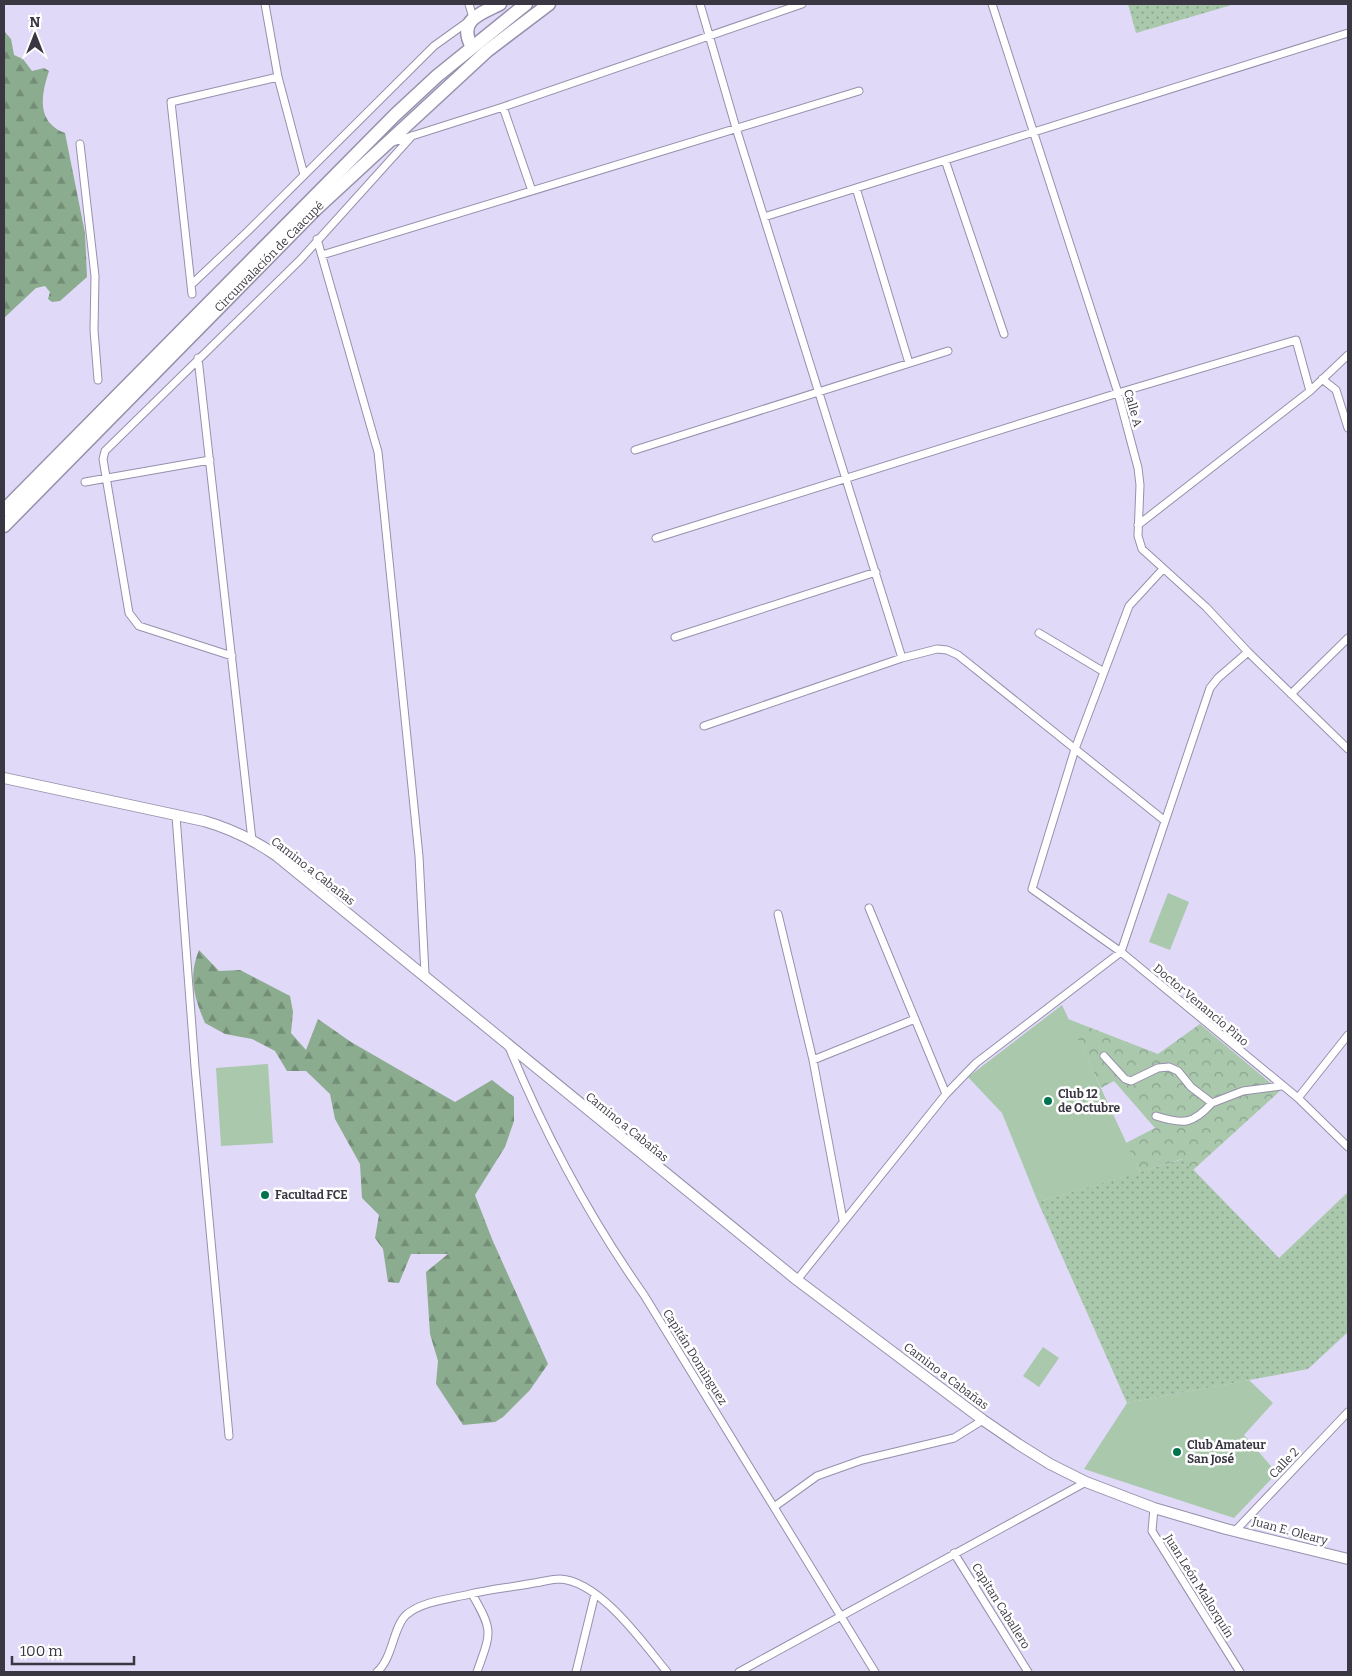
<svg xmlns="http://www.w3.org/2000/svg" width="1352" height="1676" font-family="Bitter,serif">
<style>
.grass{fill:url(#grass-dots)}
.forest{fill:url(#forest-firs)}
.park{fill:url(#park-crowns)}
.pitch{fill:#a9c8ac}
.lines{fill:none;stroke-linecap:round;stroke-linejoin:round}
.street-casing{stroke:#9790ac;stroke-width:9}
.secondary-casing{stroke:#9790ac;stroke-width:12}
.highway-casing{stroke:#9790ac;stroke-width:15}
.street{stroke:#fff;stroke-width:7}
.secondary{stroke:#fff;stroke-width:10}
.highway{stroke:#fff;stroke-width:12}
.poi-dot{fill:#00744e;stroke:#fff;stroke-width:2}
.labels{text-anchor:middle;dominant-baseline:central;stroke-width:5;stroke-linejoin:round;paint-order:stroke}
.street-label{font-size:12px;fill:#3a3743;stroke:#fff}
.poi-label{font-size:12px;font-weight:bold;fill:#3a3743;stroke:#fff;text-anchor:start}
</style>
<defs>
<pattern id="grass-dots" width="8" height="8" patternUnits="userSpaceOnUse" patternTransform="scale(1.25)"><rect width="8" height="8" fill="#a9c8ac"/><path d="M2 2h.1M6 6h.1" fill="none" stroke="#8ba38e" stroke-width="1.8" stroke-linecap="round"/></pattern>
<pattern id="forest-firs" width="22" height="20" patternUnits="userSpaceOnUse" patternTransform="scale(1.25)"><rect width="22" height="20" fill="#8bac8e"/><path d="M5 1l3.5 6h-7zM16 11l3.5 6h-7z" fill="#738d76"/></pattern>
<pattern id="park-crowns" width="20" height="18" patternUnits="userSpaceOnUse" patternTransform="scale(1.25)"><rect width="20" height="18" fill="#a9c8ac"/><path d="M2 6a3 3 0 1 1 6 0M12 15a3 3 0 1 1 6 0" fill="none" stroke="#8ba38e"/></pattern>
</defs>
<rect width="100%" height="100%" fill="#e0d9f7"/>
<path class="grass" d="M1128,4H1235L1136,33Z
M1183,1159L1279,1258L1348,1192V1332L1308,1369L1127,1403L1038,1202Z"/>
<path class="forest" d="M4,31L11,39L14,55L23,59L32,71L44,68L49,71C41,95 36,122 65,133L85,233L87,277L60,301L52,302L48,299L50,292L45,286L36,288L4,318Z
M199,950L219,971L240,970L290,996L293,1012L291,1033L306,1050L318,1019L351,1042L455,1102L492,1080L514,1097V1121L505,1147L475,1195L492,1239L548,1364L530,1390L503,1417L495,1422L463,1425L436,1384L438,1361L430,1334L426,1272L448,1254H411L399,1283L388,1282L383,1249L375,1238L379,1215L362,1198L360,1164L335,1119L330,1094L306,1071H287L275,1051L252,1039L225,1034L205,1023C194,997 188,978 199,950Z"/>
<path class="park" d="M1068,1019L1158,1054L1200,1024L1280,1091L1193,1170L1182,1159L1140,1172L1126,1143L1155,1128L1114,1081L1101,1088Z"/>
<path class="pitch" d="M1168,893L1189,902L1170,950L1149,942Z
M1062,1005L1140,1172L1038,1202L1002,1113L968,1077Z
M268,1064L273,1143L221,1146L216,1068Z
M1043,1347L1059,1358L1039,1387L1023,1376Z
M1249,1380L1273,1403L1244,1435L1277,1473L1234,1518L1084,1469L1127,1403Z"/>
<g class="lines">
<defs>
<path id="street" d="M265,4L278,77L304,175
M700,4L736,128L902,658
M992,4L1118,393L1138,468L1140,485L1138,536L1142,549L1206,607L1248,652L1348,749
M503,107L532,191
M393,142L503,107L802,4
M80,144L95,276L94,330L98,380
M945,160L1004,334
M856,188L909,363
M764,217L1348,33
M317,239L378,452L419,856L425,974
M322,255L859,91
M192,284L248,231L434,46L473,18L469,4
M192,294L171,102L278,77
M198,358L252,840
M1322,379L1336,390L1348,428
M635,450L948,351
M85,482L210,460
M1138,525L1310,391L1348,355
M656,538L1118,393L1296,340L1310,391
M1163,569L1129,606L1075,749L1032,889L1121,952L1298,1098L1348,1147
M1039,633L1104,672
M675,637L876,572
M232,656L139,626L129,613L103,459L105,451L301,259L412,136
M1291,694L1348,638
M704,726L902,658L937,649L947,650L958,655L1165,821
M176,816L195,1067L229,1436
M869,908L946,1094
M778,914L813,1060L843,1220
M509,1047C545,1134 589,1217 644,1295L875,1672
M1104,1056L1125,1079L1131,1081L1158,1068L1169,1067L1178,1071L1191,1087L1212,1103L1243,1091L1281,1086
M813,1060L915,1019
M1298,1098L1348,1035
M1156,1116C1184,1125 1193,1124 1212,1103
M797,1280L946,1094L976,1063L1121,952L1210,688L1218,678L1248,652
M774,1507L817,1476L862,1460L954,1438L983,1420
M1154,1508L1152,1531L1240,1672
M1236,1530L1348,1412
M954,1553L1028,1672
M472,1594C494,1632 491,1632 477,1672
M377,1672C393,1658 393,1627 406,1615C422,1601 450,1599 470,1594C491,1589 513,1587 534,1583C542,1582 552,1579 560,1579C600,1581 644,1644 667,1672
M576,1672L595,1594
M739,1672L1086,1482"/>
<path id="secondary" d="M4,778L204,821C232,829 254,840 277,856L797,1280L983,1420L1018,1444L1050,1464L1086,1482L1154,1508L1226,1529L1348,1559"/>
<g id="highway">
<path d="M472,47C457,20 480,14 500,4"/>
<path d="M4,510L395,115L437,76L526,4"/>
<path id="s1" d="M4,526L316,209L487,51L549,4"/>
</g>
</defs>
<use href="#street" class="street-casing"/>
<use href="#secondary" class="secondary-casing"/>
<use href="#highway" class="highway-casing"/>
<use href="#street" class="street"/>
<use href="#secondary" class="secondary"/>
<use href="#highway" class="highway"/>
</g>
<g class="poi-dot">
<circle cx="1048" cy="1101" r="5"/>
<circle cx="265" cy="1195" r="5"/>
<circle cx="1177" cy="1452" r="5"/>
</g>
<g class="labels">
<g class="street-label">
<text stroke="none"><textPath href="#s1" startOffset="378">Circunvalación de Caacupé</textPath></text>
<text transform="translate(1133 408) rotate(74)">Calle A</text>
<text transform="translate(313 871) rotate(38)">Camino a Cabañas</text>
<text transform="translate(1201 1005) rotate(40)">Doctor Venancio Pino</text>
<text transform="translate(627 1127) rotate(39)">Camino a Cabañas</text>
<text transform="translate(695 1357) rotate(58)">Capitán Dominguez</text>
<text transform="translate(946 1376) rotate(37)">Camino a Cabañas</text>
<text transform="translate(1284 1463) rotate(-46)">Calle 2</text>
<text transform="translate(1290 1531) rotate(15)">Juan E. Oleary</text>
<text transform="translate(1199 1586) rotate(58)">Juan León Mallorquín</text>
<text transform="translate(1001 1606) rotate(58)">Capitan Caballero</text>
</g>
<g class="poi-label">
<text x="1058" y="1094">Club 12<tspan x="1058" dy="14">de Octubre</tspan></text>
<text x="275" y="1195">Facultad FCE</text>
<text x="1187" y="1445">Club Amateur<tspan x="1187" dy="14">San José</tspan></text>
</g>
</g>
<rect width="1352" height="1676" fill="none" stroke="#3a3743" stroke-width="10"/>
<g transform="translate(35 35)" stroke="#ffffff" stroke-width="4" paint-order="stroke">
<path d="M0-4L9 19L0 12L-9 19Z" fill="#3a3743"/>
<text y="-8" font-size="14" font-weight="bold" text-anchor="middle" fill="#3a3743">N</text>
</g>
<path d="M12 1656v8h122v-8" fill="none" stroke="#3a3743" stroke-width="2.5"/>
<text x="20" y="1656" font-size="15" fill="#3a3743" stroke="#ffffff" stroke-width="4" paint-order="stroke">100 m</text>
</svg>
